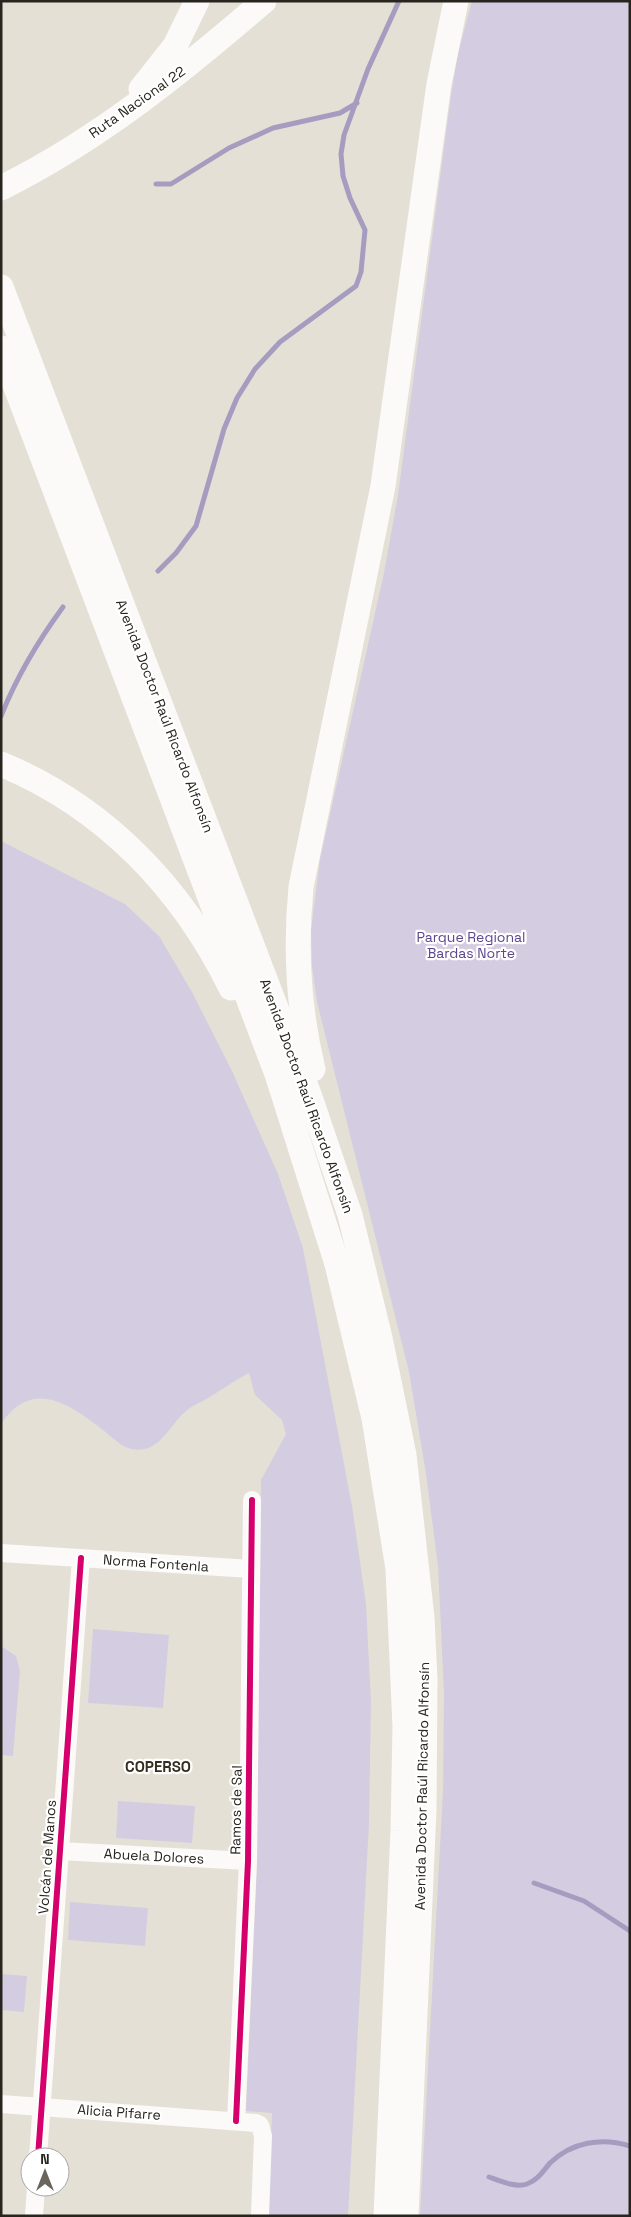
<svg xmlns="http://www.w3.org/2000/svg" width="631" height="2217" font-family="'Space Grotesk',sans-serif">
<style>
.green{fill:#d4cde1}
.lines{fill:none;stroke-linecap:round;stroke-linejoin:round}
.stream{stroke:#a69cc0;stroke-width:5}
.minor{stroke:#fbfaf9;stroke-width:18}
.highway{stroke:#fbfaf9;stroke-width:25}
.cycleway-casing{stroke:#fff;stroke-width:9}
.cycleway{stroke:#d6006c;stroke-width:6}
.labels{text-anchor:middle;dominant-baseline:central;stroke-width:4.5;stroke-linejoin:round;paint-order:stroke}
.street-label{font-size:14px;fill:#28251e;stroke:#fff}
.park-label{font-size:14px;fill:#5c478f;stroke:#fff}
.neighbourhood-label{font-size:15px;font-weight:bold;fill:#342f20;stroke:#fff}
</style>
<rect width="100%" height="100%" fill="#e4e0d6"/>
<path class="green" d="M472,1H630V2216H420L443,1790L444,1693L438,1566L426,1474L409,1372L317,1002L312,966L311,930L320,859L384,573L398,495L451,95L458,53Z
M1,841L125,904L159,936L192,992L232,1071L278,1174L303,1248L352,1506L366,1604L371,1701L369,1823L348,2216H268L272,2113L246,2111L257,1862L261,1480L286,1434L282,1420L255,1395L249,1373C233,1381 219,1392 203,1401C199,1403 194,1405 190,1408C170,1421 162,1455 131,1449C120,1446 112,1437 103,1430C68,1403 32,1378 1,1424Z
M93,1629L169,1635L163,1708L88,1703Z
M1,1646L16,1656L20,1671L13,1756L1,1755Z
M118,1801L195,1806L192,1843L116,1838Z
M70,1902L148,1908L145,1946L68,1940Z
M1,1974L27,1976L24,2012L1,2010Z"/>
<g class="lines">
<path class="stream" d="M156,184H171L229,148L273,128L340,113L357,103
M158,571L176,553L196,526L224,429L237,398L255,369L280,342L356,286L361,272L365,230L350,198L343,176L341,154L344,135L368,69L399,1
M1,716C17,676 38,641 63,607
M534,1883L584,1901L630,1931
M489,2177C500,2181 516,2188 527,2184C538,2180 543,2171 550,2163C572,2142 601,2137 630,2146"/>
<path class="minor" d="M1,1553L251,1569
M60,1851L248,1861
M1,2104L256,2123L260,2125L263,2136L260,2216
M236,2121L248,1861L252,1500
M38,2157L81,1558
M34,2216L36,2187"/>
<path class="highway" d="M141,89L175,46L197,1
M1,188C98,140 183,71 264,1
M1,287L310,1097L350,1215L380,1338L404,1455L422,1618L425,1679L424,1810L406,2216
M1,348L277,1074L337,1264L374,1418L398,1569L405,1727L403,1831L386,2216
M1,764C105,807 182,888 231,988
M313,1069C298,1008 295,949 301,887L383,486L439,84L456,1"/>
<defs>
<path id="cycleway" d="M236,2121L248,1861L252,1500
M38,2157L81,1558"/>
</defs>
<use href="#cycleway" class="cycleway-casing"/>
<use href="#cycleway" class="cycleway"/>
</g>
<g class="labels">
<g class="street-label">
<text transform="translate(137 102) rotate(-35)">Ruta Nacional 22</text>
<text transform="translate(165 716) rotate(69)">Avenida Doctor Raúl Ricardo Alfonsín</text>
<text transform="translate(307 1096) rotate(70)">Avenida Doctor Raúl Ricardo Alfonsín</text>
<text transform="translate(156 1563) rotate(4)">Norma Fontenla</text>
<text transform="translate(422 1786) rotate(-89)">Avenida Doctor Raúl Ricardo Alfonsín</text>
<text transform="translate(236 1810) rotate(-89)">Ramos de Sal</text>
<text transform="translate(154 1856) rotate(3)">Abuela Dolores</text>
<text transform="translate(47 1857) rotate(-86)">Volcán de Manos</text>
<text transform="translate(119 2112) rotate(4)">Alicia Pifarre</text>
</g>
<g class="park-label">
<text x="471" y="937">Parque Regional<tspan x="471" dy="16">Bardas Norte</tspan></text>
</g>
<g class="neighbourhood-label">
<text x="158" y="1766">COPERSO</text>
</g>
</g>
<rect width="631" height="2217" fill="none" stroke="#28251e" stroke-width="5"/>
<g transform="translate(45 2172)"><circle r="24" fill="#ffffff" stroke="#a9a8a5"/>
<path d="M0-4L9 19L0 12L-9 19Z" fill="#6a665e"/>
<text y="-8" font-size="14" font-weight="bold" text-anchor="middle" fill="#28251e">N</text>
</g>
</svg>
